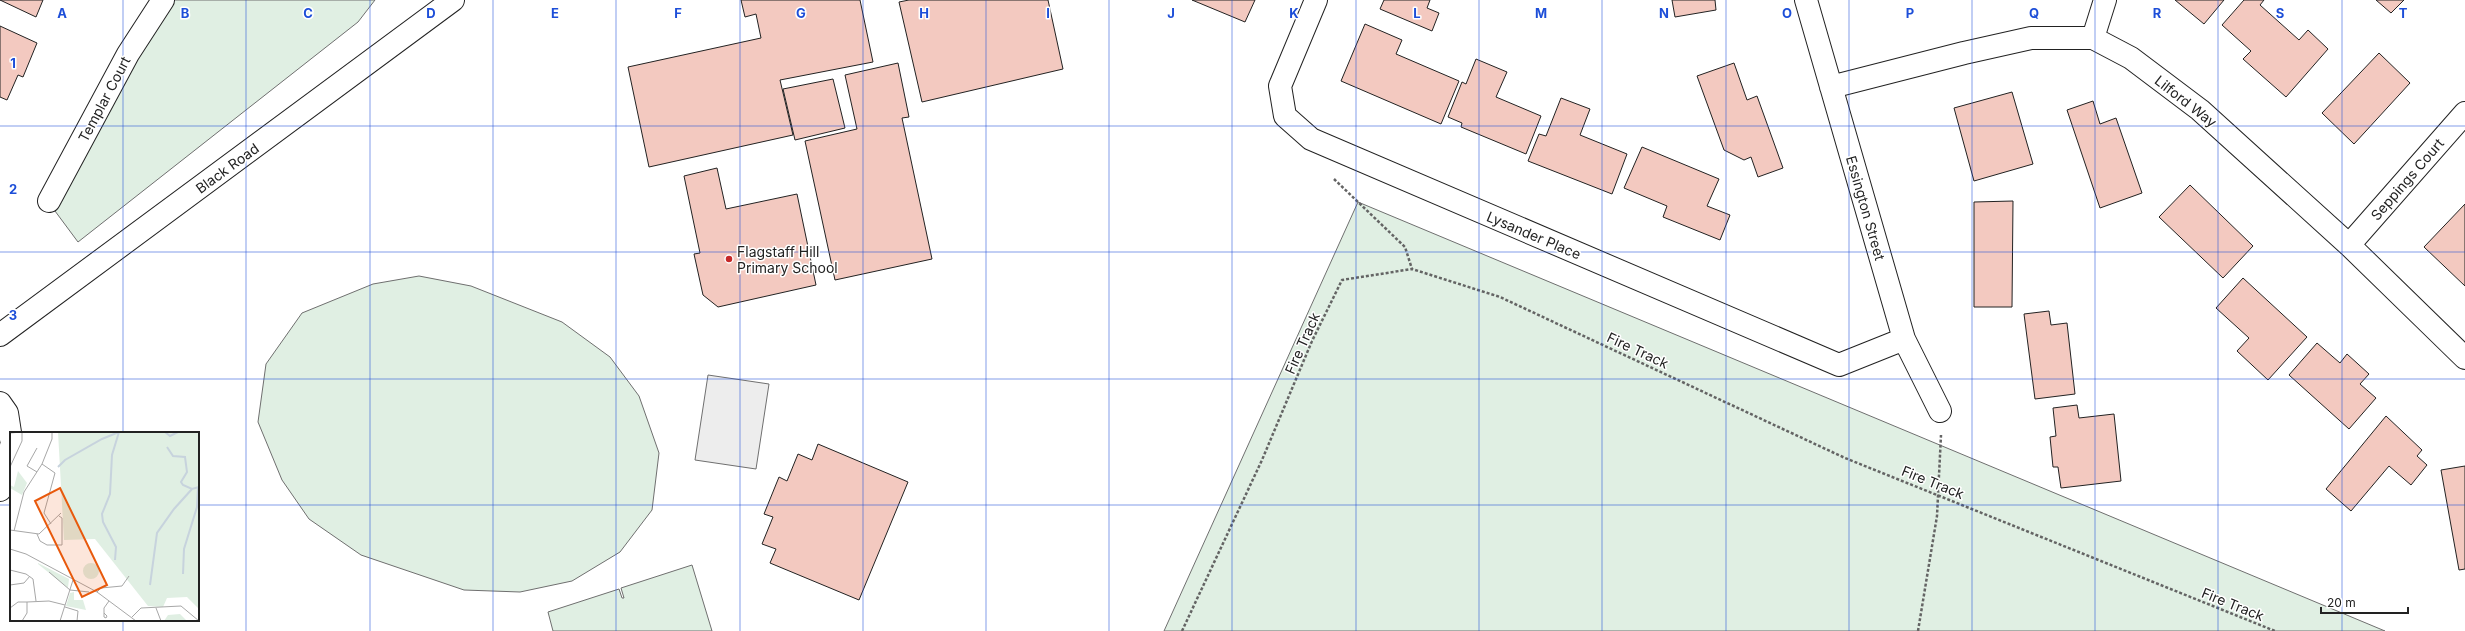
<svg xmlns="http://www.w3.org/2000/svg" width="2465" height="631" font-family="Inter,sans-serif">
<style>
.green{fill:#e0efe3;stroke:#6f6f6f}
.parking{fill:#ededed;stroke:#6f6f6f}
.building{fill:#f3c9c0;stroke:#222}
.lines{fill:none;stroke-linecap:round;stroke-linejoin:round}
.minor-casing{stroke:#222;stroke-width:24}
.major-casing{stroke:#222;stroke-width:24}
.path{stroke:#646464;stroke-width:2.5;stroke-dasharray:3 2;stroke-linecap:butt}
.minor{stroke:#fff;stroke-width:22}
.major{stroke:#fff;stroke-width:22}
.grid{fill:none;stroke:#1d4ed8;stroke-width:1;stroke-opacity:0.55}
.poi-dot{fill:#c62828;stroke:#fff;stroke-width:1.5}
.labels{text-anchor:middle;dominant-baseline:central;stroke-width:3;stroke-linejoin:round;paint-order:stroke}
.street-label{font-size:14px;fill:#222;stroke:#fff}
.poi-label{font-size:14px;fill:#222;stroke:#fff;text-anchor:start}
.inset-river{fill:none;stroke:#c7d3dd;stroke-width:2}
.inset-road{fill:none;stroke:#a7a7a7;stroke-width:1}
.view{fill:#e8590c;fill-opacity:0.15;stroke:#e8590c;stroke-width:2}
.inset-edge{fill:none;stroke:#222;stroke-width:2}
.grid-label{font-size:13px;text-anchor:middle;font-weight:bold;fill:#1d4ed8;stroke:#fff;stroke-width:3;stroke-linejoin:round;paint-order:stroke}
</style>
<rect width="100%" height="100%" fill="#fff"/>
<path class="green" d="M174,0H375L358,22L78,242L55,211L135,60Z
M1358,202L2385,631H1164Z
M419,276L471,286L562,322L610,357L639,396L659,453L652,510L620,552L572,581L520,592L464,590L361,555L309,519L282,480L258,422L266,364L302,313L373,284Z
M692,565L712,631H553L548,612L619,589L622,598H624L621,588Z"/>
<path class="parking" d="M708,375L769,384L756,469L695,460Z"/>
<path class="building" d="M0,0H43L36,17Z
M741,0H860L873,62L780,80L793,135L649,167L628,67L761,38L756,14L745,17Z
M909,0H1048L1063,69L922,102L899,2Z
M1192,0H1255L1245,22Z
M1384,0H1430L1427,8L1439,13L1432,31L1380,9Z
M1672,0H1715L1716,10L1675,17Z
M2175,0H2224L2204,24Z
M2244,0H2264L2260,5L2299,40L2308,30L2328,49L2286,97L2243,59L2251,51L2222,25Z
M2376,0H2404L2391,13Z
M1365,24L1402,40L1396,54L1459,81L1441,124L1341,81Z
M0,26L37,43L23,77L18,75L7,100L0,97Z
M2379,53L2410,83L2354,144L2322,113Z
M1476,59L1507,72L1496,97L1541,116L1526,154L1461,127L1462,123L1448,117L1462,82L1466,84Z
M898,63L909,117L902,118L932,259L835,280L805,141L857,129L845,75Z
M1734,63L1747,100L1757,96L1783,168L1758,177L1751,157L1744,160L1724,150L1697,76Z
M833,79L845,128L795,140L783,89Z
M2012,92L2033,164L1974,181L1954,108Z
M1561,98L1590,109L1580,135L1627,154L1612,194L1528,161L1539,134L1546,136Z
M2093,101L2100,124L2116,118L2142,193L2100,208L2067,110Z
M1642,147L1719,179L1707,206L1730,215L1720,240L1663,217L1667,206L1624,188Z
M717,168L726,209L797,194L816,285L718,307L703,295L694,254L700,253L684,176Z
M2190,185L2253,246L2223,278L2159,217Z
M2013,201L2012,307H1974V202Z
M2465,204V286L2424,247Z
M2243,278L2307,337L2268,380L2237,351L2249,338L2216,308Z
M2049,311L2051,325L2067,323L2075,394L2035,399L2024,314Z
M2317,343L2340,363L2347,354L2369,374L2360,384L2376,398L2349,429L2289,375Z
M2077,405L2079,418L2114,414L2121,481L2061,488L2058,467H2053L2050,437L2056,436L2053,408Z
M2386,416L2422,450L2417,456L2427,465L2411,485L2389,466L2351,511L2326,489Z
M818,444L908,482L859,600L770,563L776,549L762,544L773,517L764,514L779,477L787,481L798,454L812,460Z
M2465,466V569L2459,570L2441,470Z"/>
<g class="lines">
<defs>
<path id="minor" d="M1316,0L1280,86L1285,116L1311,139L1839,365L1904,339
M1806,0L1904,339L1940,411
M2093,38L2105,0
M1831,87L1964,53L2031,38H2093L2131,58L2200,110L2349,245L2465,358
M49,201L128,54L163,0
M2349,245L2465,113
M0,403L7,413L11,439
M0,490L11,446"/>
<path id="major" d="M0,335L453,0"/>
</defs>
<use href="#minor" class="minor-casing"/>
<use href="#major" class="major-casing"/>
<path class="path" d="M1334,179L1405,247L1412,269
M1182,631L1262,460L1312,341L1342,280L1412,269L1500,297L1845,458L2275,631
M1918,631L1937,516L1941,435"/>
<use href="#minor" class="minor"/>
<use href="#major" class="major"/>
</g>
<path class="grid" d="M123,0V433M246,0V631M370,0V631M493,0V631M616,0V631M740,0V631M863,0V631M986,0V631M1109,0V631M1232,0V631M1356,0V631M1479,0V631M1602,0V631M1726,0V631M1849,0V631M1972,0V631M2095,0V631M2218,0V631M2342,0V631M0,126H2465M0,252H2465M0,379H2465M0,505H11M198,505H2465M123,620V631"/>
<circle class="poi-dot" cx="729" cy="259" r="4"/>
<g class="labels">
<g class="street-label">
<text transform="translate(104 99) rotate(-62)">Templar Court</text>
<text transform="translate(2186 101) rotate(38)">Lilford Way</text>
<text transform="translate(227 168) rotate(-36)">Black Road</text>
<text transform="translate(2407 179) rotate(-49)">Seppings Court</text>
<text transform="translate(1866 208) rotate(74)">Essington Street</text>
<text transform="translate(1534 235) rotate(23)">Lysander Place</text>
<text transform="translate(1302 343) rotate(-66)">Fire Track</text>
<text transform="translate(1638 350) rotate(25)">Fire Track</text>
<text transform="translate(1933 482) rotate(22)">Fire Track</text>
<text transform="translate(2233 604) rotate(22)">Fire Track</text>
</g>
<g class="poi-label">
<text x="737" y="251">Flagstaff Hill<tspan x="737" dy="16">Primary School</tspan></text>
</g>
</g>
<g transform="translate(10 432)">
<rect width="189" height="189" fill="#fff"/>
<path d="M48,0H189V177L177,165L157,166L153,175L138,174L85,107L54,108ZM8,39L17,51L12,63L0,56V53L4,55ZM28,131L59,147L58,156L28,132ZM73 139a8 8 0 1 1 16 0a8 8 0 1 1-16 0ZM64,160V168H73L76,178L56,174L60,161ZM170,182L177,189H154L158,183Z" fill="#e0efe3"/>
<path class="inset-river" d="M155,0L160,4L168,0M157,15L163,24L175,25L177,40L171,50L173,53L182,57L189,55M48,35L55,28L92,7L109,0M105,128L106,115L93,90L92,82L100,62L102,23L109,0M173,142L174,117L187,75L188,55M140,153L147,101L164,77L182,57"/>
<path class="inset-road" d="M0,1L12,0M32,32L45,41L34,81L41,92M0,35L12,9V0M27,40L17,34L27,16M0,98L29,102L51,81M4,99L14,60L32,32L42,7V0M27,102L30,109L37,113H52V86L49,84M0,117L16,122L87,160L126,189M0,138L16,142L23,147L26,169M39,140L60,158L79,160M0,153L14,151L20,144M87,160L91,156L112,154L119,144M55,175L68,179L67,189M0,176L8,170H17L39,169L55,173M146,176L151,189M94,181L97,184L96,186L94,185V176L99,169M122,185L131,176L171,174L189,189M12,189L17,181V170M50,189L63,148"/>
<path class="view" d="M50,56L97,153L72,165L25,69Z"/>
<rect width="189" height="189" class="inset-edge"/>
</g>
<g class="grid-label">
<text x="62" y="18">A</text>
<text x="185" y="18">B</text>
<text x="308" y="18">C</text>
<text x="431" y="18">D</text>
<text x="555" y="18">E</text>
<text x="678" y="18">F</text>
<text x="801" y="18">G</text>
<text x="924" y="18">H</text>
<text x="1048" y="18">I</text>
<text x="1171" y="18">J</text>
<text x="1294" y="18">K</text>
<text x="1417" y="18">L</text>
<text x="1541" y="18">M</text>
<text x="1664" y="18">N</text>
<text x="1787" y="18">O</text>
<text x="1910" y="18">P</text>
<text x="2034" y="18">Q</text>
<text x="2157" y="18">R</text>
<text x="2280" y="18">S</text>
<text x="2403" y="18">T</text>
<text x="13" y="68">1</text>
<text x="13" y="194">2</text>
<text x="13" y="320">3</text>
</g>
<path d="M2321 607v6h87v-6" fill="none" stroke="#222222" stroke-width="2"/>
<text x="2327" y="607" font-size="12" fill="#222222" stroke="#ffffff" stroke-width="3" paint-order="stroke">20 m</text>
</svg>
